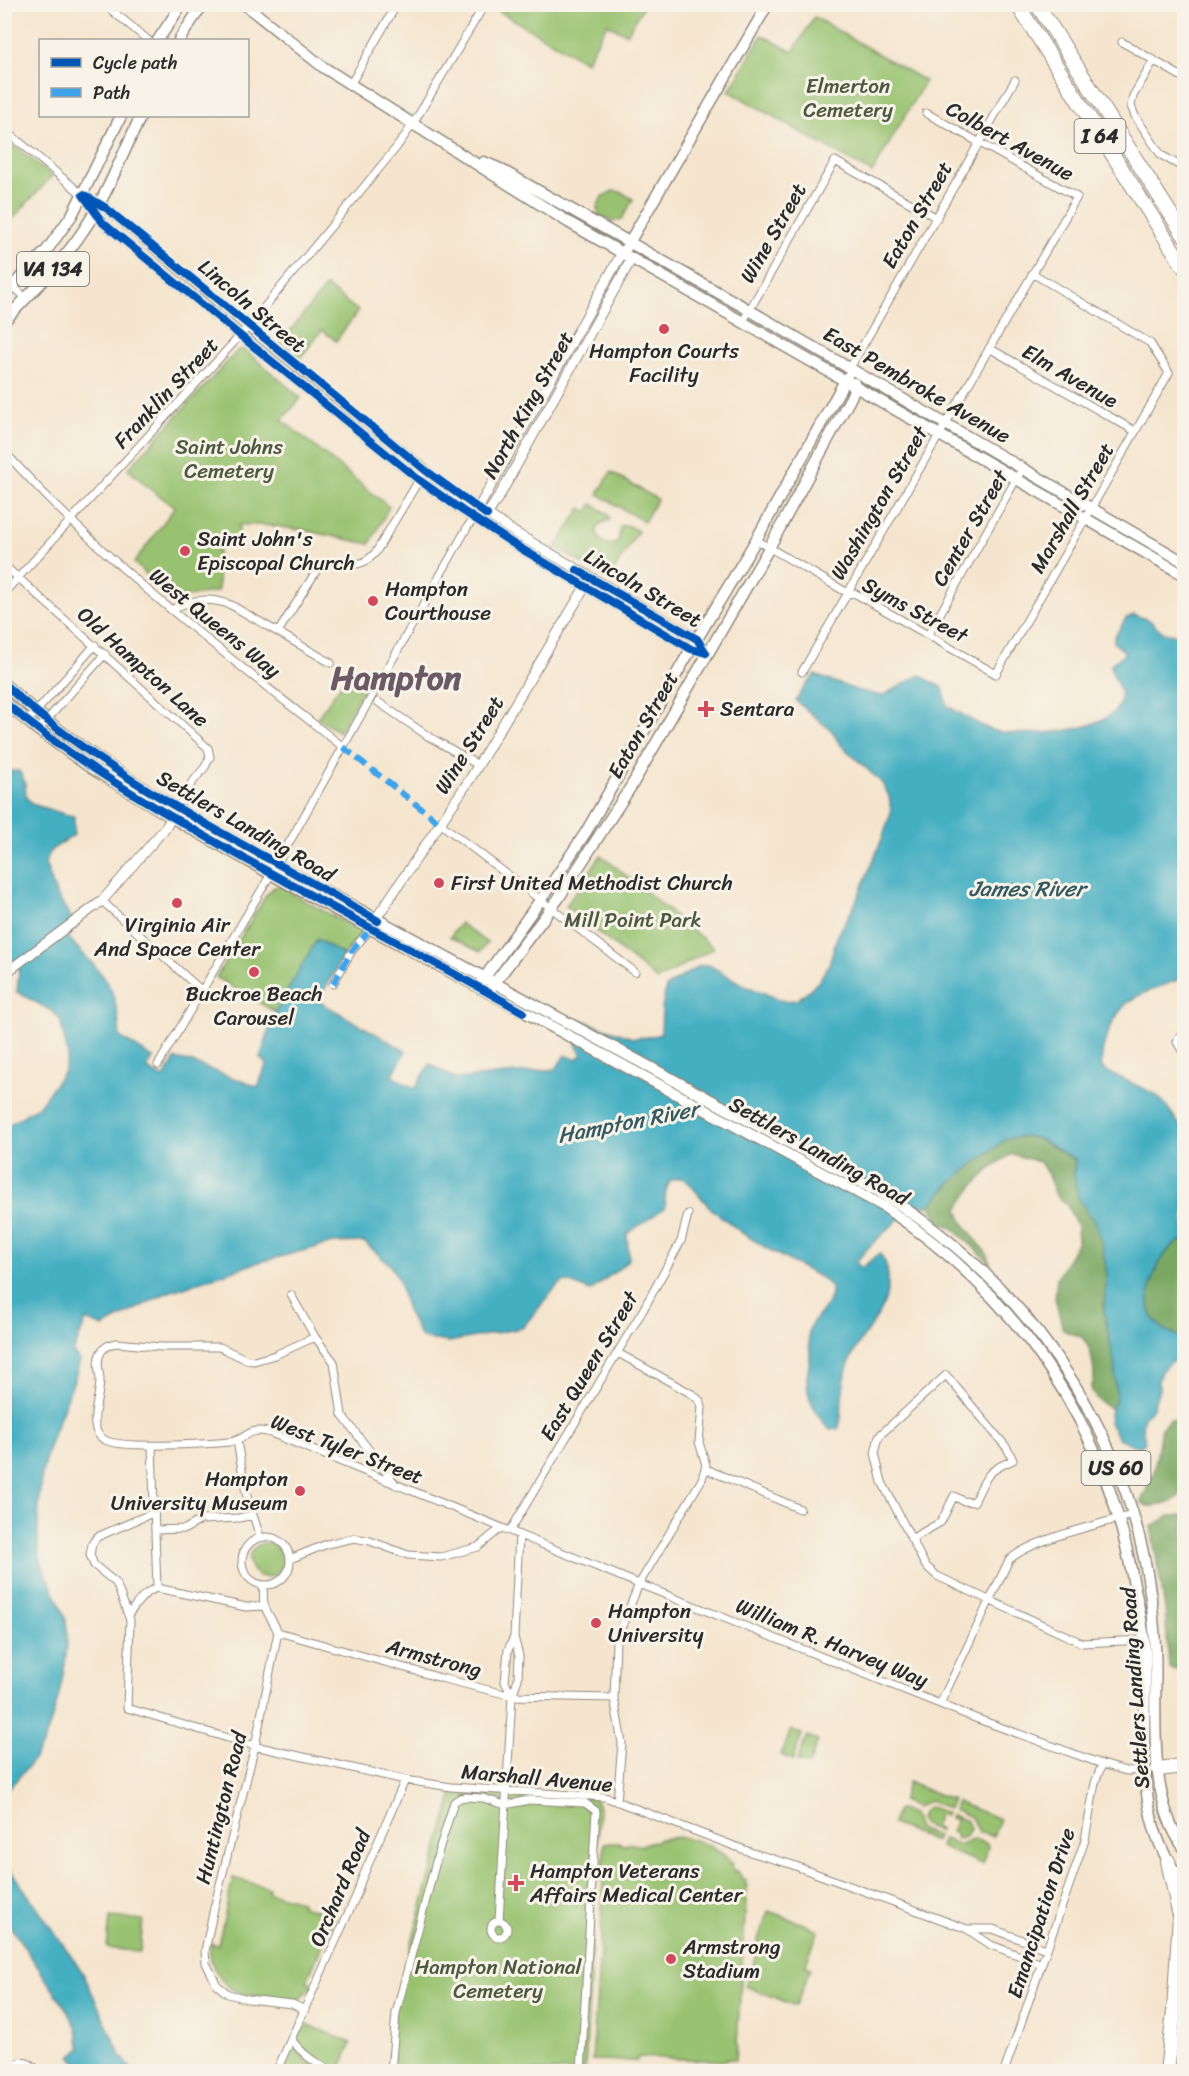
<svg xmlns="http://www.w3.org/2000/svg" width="1189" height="2076" font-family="Sriracha,sans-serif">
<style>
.green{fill:#98c26f;stroke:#62764d;stroke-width:1.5}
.forest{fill:#7aa862;stroke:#526a46;stroke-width:1.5}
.water{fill:#44afc2;stroke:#386d76;stroke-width:1.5}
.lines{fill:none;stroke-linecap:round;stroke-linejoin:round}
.minor-casing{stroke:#90887c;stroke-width:9}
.tertiary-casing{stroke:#90887c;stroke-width:11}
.secondary-casing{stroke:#90887c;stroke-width:13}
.primary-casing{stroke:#90887c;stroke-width:13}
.motorway-casing{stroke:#90887c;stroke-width:16}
.minor{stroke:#fff;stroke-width:7}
.tertiary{stroke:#fff;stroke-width:9}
.secondary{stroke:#fff;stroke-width:10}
.primary{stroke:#fff;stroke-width:10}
.motorway{stroke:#fff;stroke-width:14}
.quiet{stroke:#3ea3eb;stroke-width:6;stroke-dasharray:12 6;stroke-linecap:butt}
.cycleway-casing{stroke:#f7f3e8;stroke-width:11}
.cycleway{stroke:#0057b8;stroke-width:8}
.poi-dot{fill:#d1495b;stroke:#f7f3e8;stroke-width:2}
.labels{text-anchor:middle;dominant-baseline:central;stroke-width:6;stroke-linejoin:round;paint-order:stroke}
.shield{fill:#f7f3e8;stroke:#686764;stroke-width:1.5}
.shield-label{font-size:20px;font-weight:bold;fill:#2b2b2b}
.park-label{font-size:21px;fill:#4c583f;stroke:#f7f3e8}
.street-label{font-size:21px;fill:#2b2b2b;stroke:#f7f3e8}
.poi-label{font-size:21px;fill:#2b2b2b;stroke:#f7f3e8;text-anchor:start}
.water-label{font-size:22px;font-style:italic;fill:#345960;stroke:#f7f3e8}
.town-label{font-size:33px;font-weight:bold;fill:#6b5a65;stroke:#f7f3e8}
</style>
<rect width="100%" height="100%" fill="#f7f3e8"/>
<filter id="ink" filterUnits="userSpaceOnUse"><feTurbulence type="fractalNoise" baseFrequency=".0167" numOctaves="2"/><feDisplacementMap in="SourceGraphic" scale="12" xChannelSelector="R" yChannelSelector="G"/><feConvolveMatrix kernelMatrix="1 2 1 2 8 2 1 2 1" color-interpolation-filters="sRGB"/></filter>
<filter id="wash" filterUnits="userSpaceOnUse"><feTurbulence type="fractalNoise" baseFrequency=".008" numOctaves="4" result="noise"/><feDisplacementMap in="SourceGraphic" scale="24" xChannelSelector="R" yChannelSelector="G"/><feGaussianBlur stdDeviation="1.35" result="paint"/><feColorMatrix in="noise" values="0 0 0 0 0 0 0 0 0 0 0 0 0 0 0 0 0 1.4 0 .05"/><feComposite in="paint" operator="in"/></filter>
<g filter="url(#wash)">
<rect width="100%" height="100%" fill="#f5e5ce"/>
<path class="green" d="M488,5L643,4L644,5L627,34L607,24L586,62Z
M814,17L925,81L872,173L729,91L762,35L793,52Z
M4,137L52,176L5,227H4Z
M613,191L621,192L633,199L622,219L613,222L599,215L597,207L602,197Z
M326,286L358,311L336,341L322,330L301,357L281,342Z
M238,350H245L301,398L282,420L389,507L370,544C327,536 283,523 239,525V538L229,539L218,550V591L174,599L134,563L175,507L150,489L128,469Z
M611,472L657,499L644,522L598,494Z
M592,504L608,514L610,520C606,521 602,522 600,525C591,534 603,543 611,545C623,541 617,534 621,526L627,525L638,531L609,579L556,548L581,508L588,512Z
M345,679L363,690L339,732L317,718Z
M601,855L714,948L657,980L566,906Z
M282,886L290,890L291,893L355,928L359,926L362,933L344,955L317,939L275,1012L216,977L267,894L274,887Z
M460,923L487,943L480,952L450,937Z
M249 1560a17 17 0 1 1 34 0a17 17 0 1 1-34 0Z
M791,1730L802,1734L793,1760L781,1755Z
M807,1736L818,1740L809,1765L797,1761Z
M908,1782L952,1800L948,1808L930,1801L916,1807L902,1801Z
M454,1789L595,1798L599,1807L585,2071L388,2072L393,2012Z
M957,1802L1000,1819L993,1836L978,1832L971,1817L953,1810Z
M930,1807L946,1813L945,1816L939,1814L934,1826L940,1829L939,1831L923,1825L920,1818L924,1810Z
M900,1809L914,1815L918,1829L937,1836L935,1841L892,1824L897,1811Z
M951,1815L967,1821L970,1829L966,1836L959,1839L956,1838L957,1835L951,1832L956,1820L950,1818Z
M680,1837C699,1839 721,1850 733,1864L731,1866L735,1872L738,1871L741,1876L740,1878L746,1879L745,1885H747L736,2060L727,2059L726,2061L638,2057L637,2061L592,2060L601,1937L604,1843H619V1844L627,1845L628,1843L641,1846L660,1839Z
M943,1839L960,1845L974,1839L987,1844L988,1847L982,1864L940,1847Z
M233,1878L269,1888L268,1892L301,1901V1906L335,1915L307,1981L313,1984C309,1990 304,1997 297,2000C289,2002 277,1999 269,1998C244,1995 228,1995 215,1970C210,1960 209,1954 211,1943L218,1945Z
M769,1911L819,1930L805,1966L810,1968L796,2006L745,1986L759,1949L755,1947Z
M110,1917L143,1920L140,1952L107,1948Z
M307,2024L351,2043L340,2071C325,2065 301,2055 296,2040L303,2025Z
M293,2046L308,2062L328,2072H280Z"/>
<path class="forest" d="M1025,1136L1038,1139L1075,1160L1074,1176L1089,1215L1095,1221L1102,1244L1107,1274L1104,1310L1115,1367L1116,1400L1111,1409C1102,1404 1093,1398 1091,1387C1098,1378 1091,1343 1081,1337C1077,1334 1069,1333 1063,1330L1055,1298L1057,1278L1078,1241L1077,1226L1067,1205L1056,1195L1047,1173L1040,1162L1012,1154C989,1166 971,1187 958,1209C964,1235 984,1241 991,1264L953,1228L938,1221L930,1205C946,1187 984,1148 1006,1139C1012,1137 1019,1137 1025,1136Z
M1184,1239V1340C1174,1332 1161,1331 1154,1319C1141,1299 1155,1266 1169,1249C1173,1245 1179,1242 1184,1239Z
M1170,1419L1184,1422V1490C1174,1504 1163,1506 1147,1506L1141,1502L1154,1472L1161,1428Z
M1184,1515V1672L1169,1668L1165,1608L1151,1527L1169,1516Z"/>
<path class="water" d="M1134,615L1149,620L1164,633L1184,636V977C1169,984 1151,989 1136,997C1115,1008 1099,1046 1102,1068L1106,1071L1155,1094L1165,1104L1184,1131V1239C1179,1242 1173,1245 1169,1249C1155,1266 1141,1299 1154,1319C1161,1331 1174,1332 1184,1340V1357L1171,1362L1161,1371L1158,1381L1159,1389L1153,1407L1144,1417L1142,1425L1145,1442L1140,1447C1132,1446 1126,1441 1118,1438L1109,1422L1111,1409L1116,1400L1115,1367L1104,1310L1107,1274L1102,1244L1095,1221L1089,1215L1078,1197L1074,1176L1075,1159L1039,1139L1025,1136L1006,1139L950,1183L930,1205L903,1215L865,1251L856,1262L861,1268C868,1264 873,1257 880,1254C886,1261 887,1267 888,1276C891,1315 857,1334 847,1369C845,1378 843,1388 842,1397C841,1408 843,1419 838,1429L830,1430C816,1414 806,1399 807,1377C808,1369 810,1362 810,1354C810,1344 806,1336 810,1327C817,1313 833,1305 831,1287L823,1279L773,1252L742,1233L709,1207L690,1184L682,1178L671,1180C665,1190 664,1195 666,1207L627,1234L629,1259C618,1272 603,1279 591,1291L565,1281L557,1286L522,1328L449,1342L421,1338L407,1311L398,1278L389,1264L364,1242L333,1243L256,1263L166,1293L103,1327L86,1320L73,1353L80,1360C71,1395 53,1428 44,1464C39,1488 38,1516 38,1541C38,1567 56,1591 64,1614C75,1644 55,1718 41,1747C32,1764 20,1776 7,1790H5V1127L39,1106L64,1071L68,1055L60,1019L50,1010L17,992L19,970L17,961H10L5,964L4,779L8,777L11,771H19C26,779 25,787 26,797C28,799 30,802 33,804C37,806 70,816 74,816V835L51,850L45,863L56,894L77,927L67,935C79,953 100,967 109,986C117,1001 119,1020 120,1037L153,1058L147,1069L164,1078L175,1059L190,1062L258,1087L267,1063L260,1059L274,1014L317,939L344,955L318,1001L406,1051L392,1076L415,1089L430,1064L456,1079L556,1069L565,1055L575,1059L582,1055C575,1044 571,1036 574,1022L581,1020L633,1038L647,1037L661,1034L662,1008L666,987L699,966L709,965L745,986L764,993L783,1001L797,1000L819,981L829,964L837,937L855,904L882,839L891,812L889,796L881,782L839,743L832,731L796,701L803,689L815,675L856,690L882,696L920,675L943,688L947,706C959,712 981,727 992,730C1017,738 1112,734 1120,702C1123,689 1113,679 1111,667L1112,663L1121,657L1125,652L1114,643V638L1126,618Z
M4,1861L83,1973L121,2056L132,2070L136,2071H84L71,2057L81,2048L76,2027L69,2013L10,1926L5,1921Z"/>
</g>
<g filter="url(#ink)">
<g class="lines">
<defs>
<path id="minor" d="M104,4L148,40
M1122,42L1184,78
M1154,60L1133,96L1131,106L1135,116L1161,155L1184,168
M350,85L397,4
M4,129L83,195
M4,278L26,298
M742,323L835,161L937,218
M989,348L1135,431
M850,368L1015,80
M4,451C105,564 225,654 343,747
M756,540L846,592L856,594L996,674L1169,373L1150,343L1032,273
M4,565L208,748L210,757L205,767L191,784L178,807
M4,593L248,327L396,148L413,124L482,9
M171,610C190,599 210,597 231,605L331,663
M278,632L320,565C342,554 354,577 376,552L425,470
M928,635L1022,469
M802,672L1077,197L926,113
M378,702L428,736L478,765
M28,721L95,645
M38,730L105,654
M441,824L635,972
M102,901L202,991
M333,984L351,952L371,928
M1184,1035L1179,1037L1177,1042L1184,1054
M158,1065L281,857L468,526L474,519
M291,1295L315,1337L334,1362L342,1415L396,1485
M315,1337L275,1355L254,1361L247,1360L220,1347H161L116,1343C110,1344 104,1347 101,1352C96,1361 99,1370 100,1379C100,1395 93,1410 95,1425C96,1432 99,1437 105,1440C120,1449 208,1444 229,1442C249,1440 245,1426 271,1433L639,1584L975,1718L1102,1764L1126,1771L1145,1770
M237,1441L246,1493L260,1537
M152,1446L157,1588
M706,1469L800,1509
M155,1512L97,1537L92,1544L90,1555L94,1565L116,1583L130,1620L127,1708L255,1746L405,1780L451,1787L605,1797L750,1852L790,1864L967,1929L991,1945L1042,1964
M155,1530L185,1529L201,1520L239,1518L252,1515
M510,1531L643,1310L681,1241L688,1214
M242 1561a24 24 0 1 1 48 0a24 24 0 1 1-48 0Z
M911,1539L941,1522L954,1496L963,1501L974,1502C987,1476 985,1472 1013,1460L1007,1448L946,1375L879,1436L875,1453L882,1482L925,1565L937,1576L1082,1643L1143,1640
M290,1559L327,1544L354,1538L370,1541L408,1555L441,1557L478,1547L501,1528
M264,1585C261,1611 268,1610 278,1632L441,1678L512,1696L614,1698
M128,1615C137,1604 143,1592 157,1588L246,1607L264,1606
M278,1632L255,1746L214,1908L205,1951L206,1963L217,1985L228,1994L248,1999L292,2004L305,2010
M512,1696L505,1682L508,1650L514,1637
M940,1704L1009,1560C1032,1539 1100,1524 1132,1515
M617,1802L622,1743L614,1698L616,1641L639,1584L702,1479L706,1465L699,1442L702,1407L700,1401L692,1394L618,1353
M499,1921L512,1696L518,1679L519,1656L514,1637L519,1535
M491 1929a8 8 0 1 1 16 0a8 8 0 1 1-16 0Z
M968,1929H993L1046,1949
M291,2039C303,2055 315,2063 333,2072
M5,2072C18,2060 27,2058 39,2072
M276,2072L357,1894L361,1881L405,1780
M391,2072L396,2013L439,1850L454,1802L460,1798L466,1797L483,1798L505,1805L529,1800L585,1803L596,1811L581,2072
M1004,2072L1085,1840L1095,1783L1102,1764"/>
<path id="tertiary" d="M83,195L103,223L248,342L419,480L463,511L515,545L691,649L706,653
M93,201L106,208L248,327L448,488L517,534L697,639L700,644
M475,514L622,253
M482,516L487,515L501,493L632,258
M373,923L470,779L588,582
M4,974L102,901L166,827L175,812"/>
<path id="secondary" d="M244,4L323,67L568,222L1184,575
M484,162L498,168L749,310L1184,562
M626,248L768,4
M480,984L546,892L586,832L691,649L756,540L847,377
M490,989L558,899L632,785L769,548L850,399L855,388L854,383"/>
<path id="primary" d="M158,40L182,4
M179,40L203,4
M4,295L47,250L72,215L121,116
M4,321C32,292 61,264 83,231C107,196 122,154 141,116
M4,684C108,779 236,842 358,909C530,1004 703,1095 875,1189C1038,1288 1146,1452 1155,1645C1158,1709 1145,1794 1184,1848
M4,702L38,730L91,768L178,821L292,886L883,1206C1018,1296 1104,1419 1133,1580C1138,1603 1144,1628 1145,1652C1147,1718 1133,1802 1169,1862C1173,1870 1179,1877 1184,1884"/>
<path id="motorway" d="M1017,4L1184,267
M1037,4L1184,235
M1158,1769L1184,1766
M1168,1861L1179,1912
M1167,2072L1174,2011L1180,1916L1181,1905L1184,1899"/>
</defs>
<use href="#minor" class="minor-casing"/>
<use href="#tertiary" class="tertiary-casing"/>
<use href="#secondary" class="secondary-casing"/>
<use href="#primary" class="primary-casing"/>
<use href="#motorway" class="motorway-casing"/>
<use href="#minor" class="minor"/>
<use href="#tertiary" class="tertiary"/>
<use href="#secondary" class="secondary"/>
<use href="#primary" class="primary"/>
<use href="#motorway" class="motorway"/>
<path class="quiet" d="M343,747L441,824
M333,984L351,952L371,928"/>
<defs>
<path id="cycleway" d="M83,195L103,223L248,342L419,480L463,511L515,545L691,649L706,653
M86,196L106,208L425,470L487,515
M577,570L697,639L706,653
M4,684C114,785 251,845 378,921
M4,702C72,760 147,803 224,847C323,903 423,956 523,1012"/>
</defs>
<use href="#cycleway" class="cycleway-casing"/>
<use href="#cycleway" class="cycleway"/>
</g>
</g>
<g class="poi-dot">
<circle cx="664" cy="329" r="6"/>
<circle cx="185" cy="551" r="6"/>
<circle cx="373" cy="601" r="6"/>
<path d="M703 700h6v6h6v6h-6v6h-6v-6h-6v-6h6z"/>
<circle cx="439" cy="883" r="6"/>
<circle cx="177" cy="903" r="6"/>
<circle cx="254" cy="972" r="6"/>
<circle cx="300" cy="1491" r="6"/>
<circle cx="596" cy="1623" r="6"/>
<path d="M513 1874h6v6h6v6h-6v6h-6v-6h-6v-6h6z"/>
<circle cx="671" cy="1959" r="6"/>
</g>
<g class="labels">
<g class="shield">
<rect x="1074.5" y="119" width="51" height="34" rx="4.5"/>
<rect x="17" y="252" width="72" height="34" rx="4.5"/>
<rect x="1081.5" y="1451" width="69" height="34" rx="4.5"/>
</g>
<g class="shield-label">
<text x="1100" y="136">I 64</text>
<text x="53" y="269">VA 134</text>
<text x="1116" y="1468">US 60</text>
</g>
<g class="park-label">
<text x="848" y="86">Elmerton<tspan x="848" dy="24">Cemetery</tspan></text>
<text x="229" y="447">Saint Johns<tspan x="229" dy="24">Cemetery</tspan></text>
<text x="633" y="920">Mill Point Park</text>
<text x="498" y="1967">Hampton National<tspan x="498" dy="24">Cemetery</tspan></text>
</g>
<g class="street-label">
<text transform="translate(1010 141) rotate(29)">Colbert Avenue</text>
<text transform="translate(917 215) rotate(-60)">Eaton Street</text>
<text transform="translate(773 233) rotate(-60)">Wine Street</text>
<text transform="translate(252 306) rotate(40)">Lincoln Street</text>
<text transform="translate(1070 376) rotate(30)">Elm Avenue</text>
<text transform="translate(917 385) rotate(30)">East Pembroke Avenue</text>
<text transform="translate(166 393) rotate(-47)">Franklin Street</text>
<text transform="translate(528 405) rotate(-61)">North King Street</text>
<text transform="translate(879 503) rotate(-60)">Washington Street</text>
<text transform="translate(1072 508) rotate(-60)">Marshall Street</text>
<text transform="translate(970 528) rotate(-60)">Center Street</text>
<text transform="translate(643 588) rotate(31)">Lincoln Street</text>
<text transform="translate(915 610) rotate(28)">Syms Street</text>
<text transform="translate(215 623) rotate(39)">West Queens Way</text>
<text transform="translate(143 667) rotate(42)">Old Hampton Lane</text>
<text transform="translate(643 725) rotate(-60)">Eaton Street</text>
<text transform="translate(469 745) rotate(-58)">Wine Street</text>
<text transform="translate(246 826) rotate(30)">Settlers Landing Road</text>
<text transform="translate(819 1151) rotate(29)">Settlers Landing Road</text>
<text transform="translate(589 1366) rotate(-59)">East Queen Street</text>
<text transform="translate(347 1449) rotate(21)">West Tyler Street</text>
<text transform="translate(832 1643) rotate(22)">William R. Harvey Way</text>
<text transform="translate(434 1658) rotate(15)">Armstrong</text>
<text transform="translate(1135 1688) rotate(-94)">Settlers Landing Road</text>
<text transform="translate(537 1778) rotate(5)">Marshall Avenue</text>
<text transform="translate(221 1808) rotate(-76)">Huntington Road</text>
<text transform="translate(340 1888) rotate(-67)">Orchard Road</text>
<text transform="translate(1041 1913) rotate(-72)">Emancipation Drive</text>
</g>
<g class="poi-label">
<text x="664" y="351" text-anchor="middle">Hampton Courts<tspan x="664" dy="24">Facility</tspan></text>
<text x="197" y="539">Saint John's<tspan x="197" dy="24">Episcopal Church</tspan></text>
<text x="385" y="589">Hampton<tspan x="385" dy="24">Courthouse</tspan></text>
<text x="720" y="709">Sentara</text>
<text x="451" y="883">First United Methodist Church</text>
<text x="177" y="925" text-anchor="middle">Virginia Air<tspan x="177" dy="24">And Space Center</tspan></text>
<text x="254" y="994" text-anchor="middle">Buckroe Beach<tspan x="254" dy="24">Carousel</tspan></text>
<text x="288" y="1479" text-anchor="end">Hampton<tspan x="288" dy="24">University Museum</tspan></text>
<text x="608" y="1611">Hampton<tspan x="608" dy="24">University</tspan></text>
<text x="530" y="1871">Hampton Veterans<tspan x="530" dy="24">Affairs Medical Center</tspan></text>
<text x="683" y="1947">Armstrong<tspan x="683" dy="24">Stadium</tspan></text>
</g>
<g class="water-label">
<text x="1027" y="888">James River</text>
<text transform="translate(628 1122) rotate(-11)">Hampton River</text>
</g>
<g class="town-label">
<text x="396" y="678">Hampton</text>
</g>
</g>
<rect width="1189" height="2076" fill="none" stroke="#f7f3e8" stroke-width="24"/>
<rect x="39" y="39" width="210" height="78" fill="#f7f3e8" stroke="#a5a39c" stroke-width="1.5"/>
<rect x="51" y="58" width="30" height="9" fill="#0057b8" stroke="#a5a39c" stroke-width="1.5"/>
<text x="93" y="69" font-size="18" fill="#2b2b2b">Cycle path</text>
<rect x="51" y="88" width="30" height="9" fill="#3ea3eb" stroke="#a5a39c" stroke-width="1.5"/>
<text x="93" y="99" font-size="18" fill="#2b2b2b">Path</text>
</svg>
